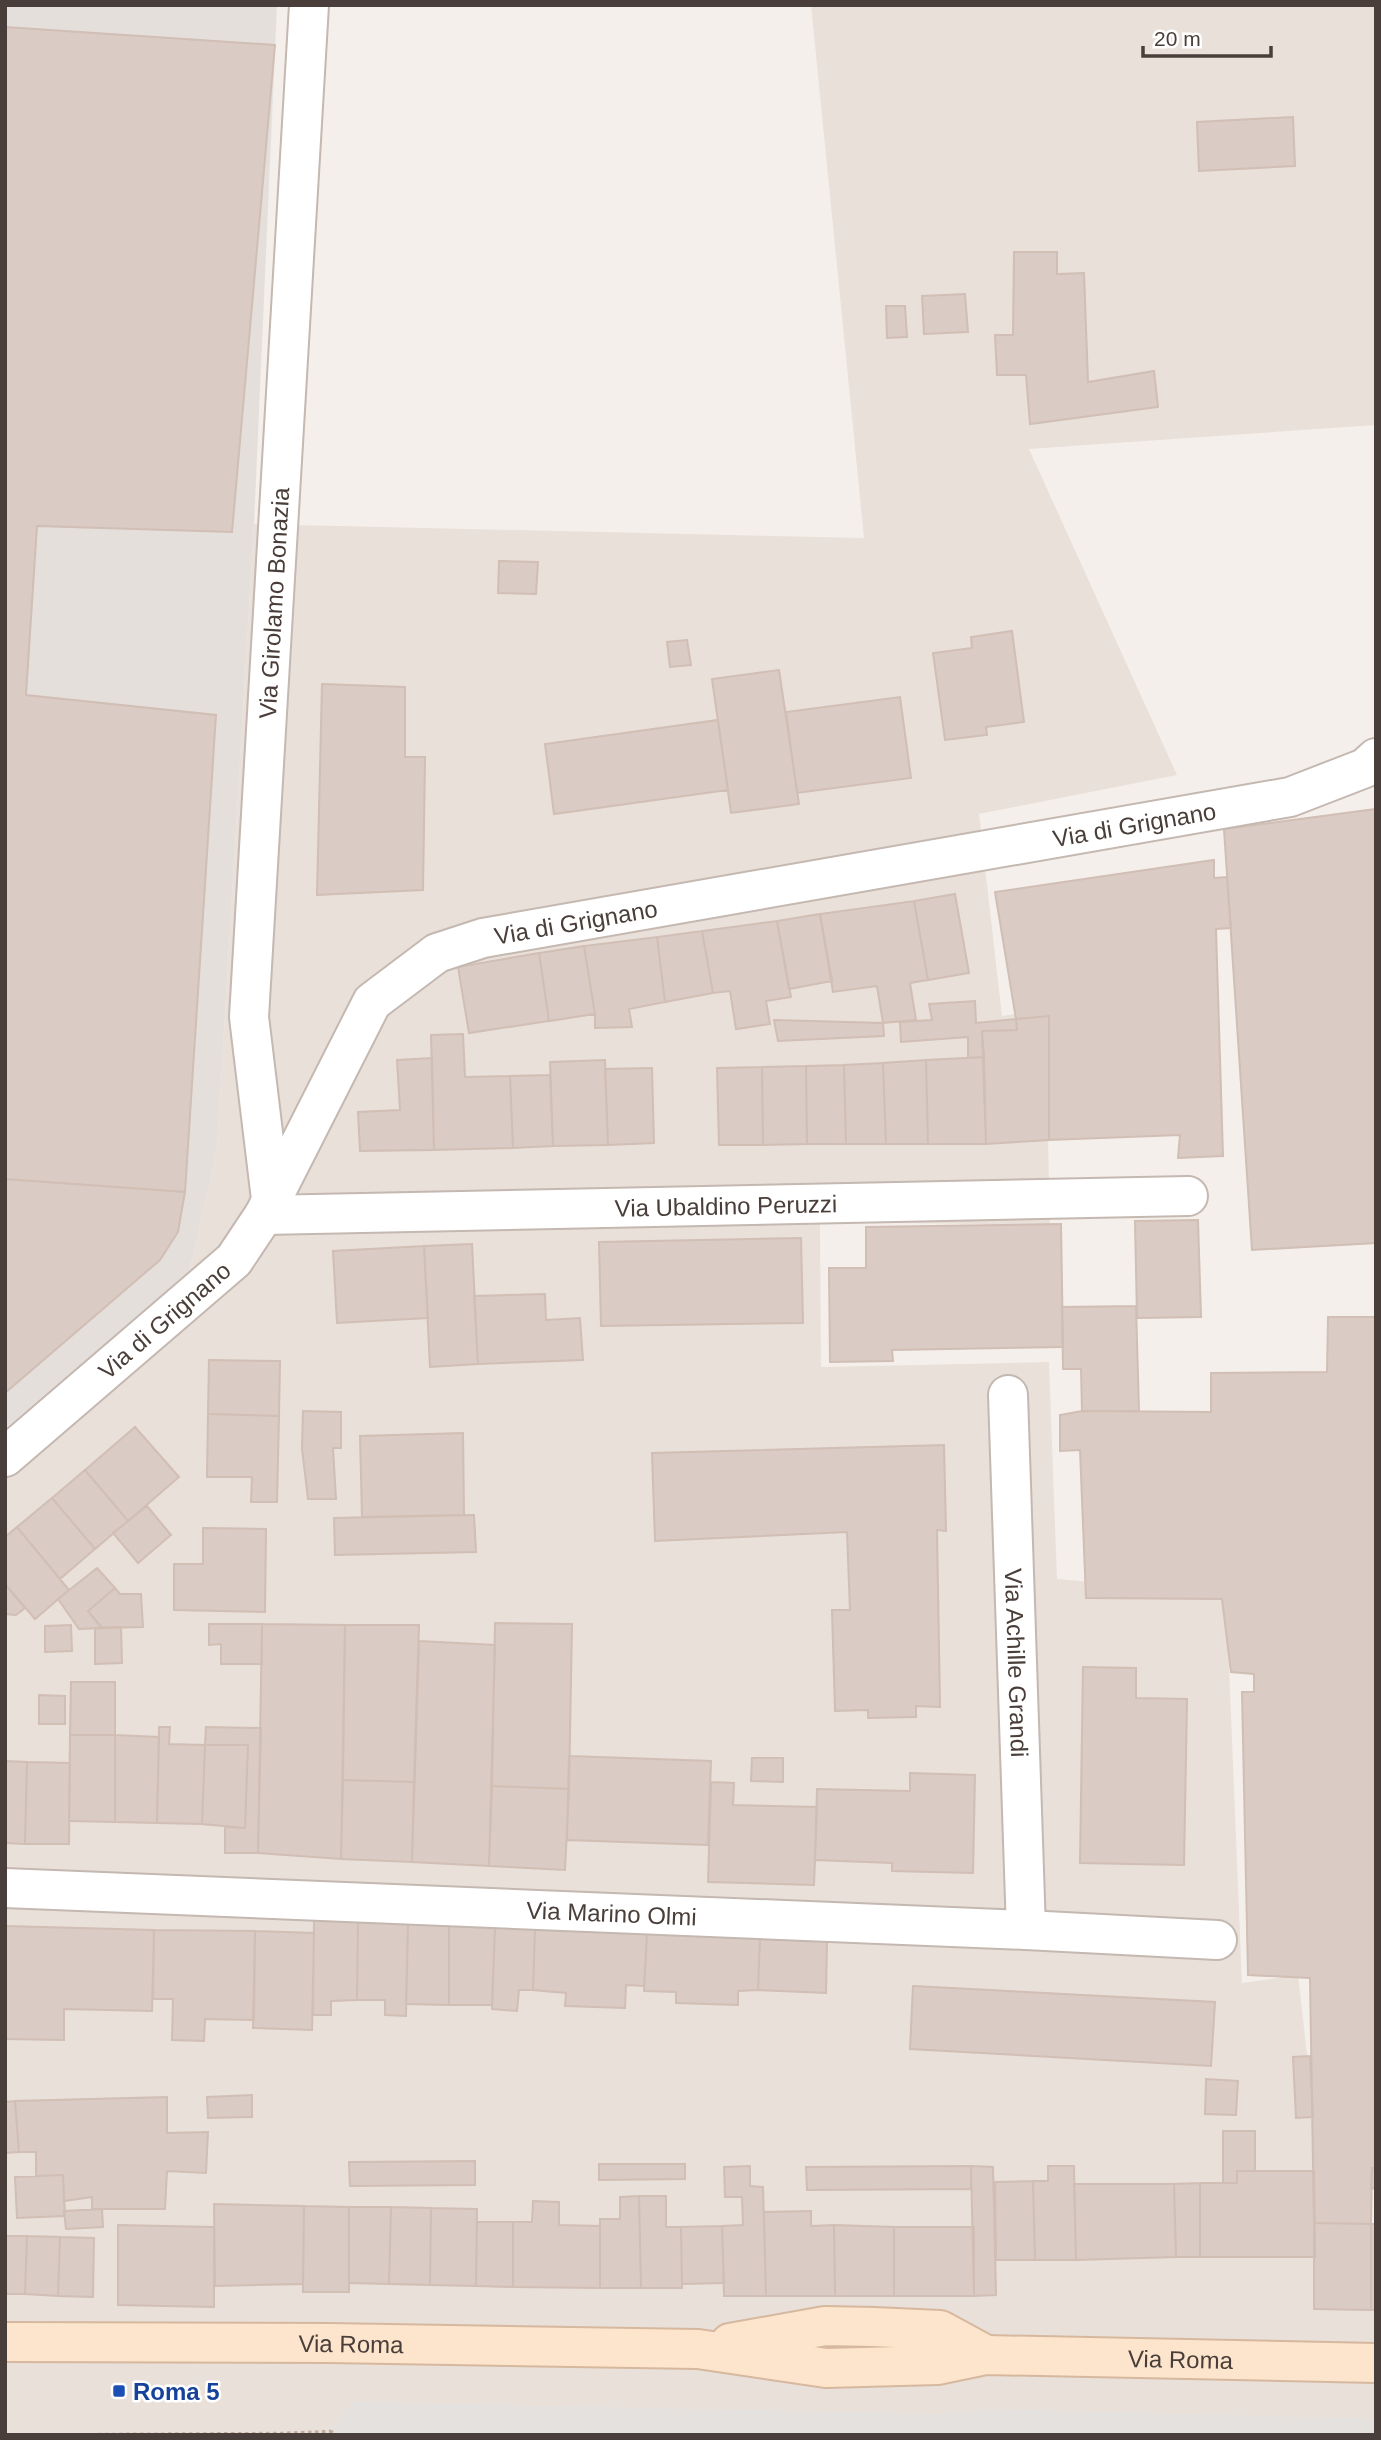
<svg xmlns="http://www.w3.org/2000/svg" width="1381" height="2440" font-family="Helvetica,sans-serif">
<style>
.residential{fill:#e9e0d9}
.industrial{fill:#e5dfdc}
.parking{fill:#e4e1df}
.building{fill:#dacbc4;stroke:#d1beb4;stroke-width:2}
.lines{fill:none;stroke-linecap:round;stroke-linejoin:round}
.street-casing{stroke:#c4b8b1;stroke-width:42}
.secondary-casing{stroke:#d6b89f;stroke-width:42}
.path{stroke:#c2ac9f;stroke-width:4.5;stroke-dasharray:3.5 3.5;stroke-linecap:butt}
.street{stroke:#fff;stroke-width:38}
.secondary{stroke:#fde5cd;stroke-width:38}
.transit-dot{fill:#1a4fb4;stroke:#fff;stroke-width:2.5}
.labels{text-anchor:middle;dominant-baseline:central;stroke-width:5;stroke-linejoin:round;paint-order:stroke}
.street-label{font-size:24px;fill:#493e39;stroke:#fff}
.transit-label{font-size:24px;font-weight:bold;fill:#164399;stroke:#fff;text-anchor:start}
</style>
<rect width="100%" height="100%" fill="#f5efeb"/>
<path class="residential" d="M811,5H1376V425L1029,449L1177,775L979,814L1002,1016L1045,1009L1050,1225L820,1222L821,1367L1049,1362L1057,1579L1226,1593L1242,1983L1298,1975L1326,2223H1376V2435H5V1428L189,1274L217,1150L254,524L864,538Z"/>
<path class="industrial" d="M5,5H277L254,524L217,1150L189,1274L5,1428Z"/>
<path class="parking" d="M353,2402L940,2414L988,2409L1376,2419V2435H328Z"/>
<path class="building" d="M5,27L275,45L232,532L37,526L26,695L216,715L185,1192L5,1179Z
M1293,117L1295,166L1199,171L1197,122Z
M1014,252H1057V274L1084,273L1088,382L1154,371L1158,407L1030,424L1026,375H997L995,335H1013Z
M965,294L968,332L924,334L922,296Z
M886,306H905L907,337L887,338Z
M499,561L538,562L536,594L498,593Z
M1012,631L1024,722L986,727L987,735L945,740L933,653L972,648L971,637Z
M687,640L691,665L670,667L667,642Z
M779,670L799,804L731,813L712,679Z
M322,684L405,687V757H425L423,890L317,895Z
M900,697L911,778L797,793L786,712Z
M718,720L728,790L554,814L545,744Z
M1376,809V1243L1252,1250L1224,829Z
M1214,860V878L1227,877L1231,928L1216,929L1223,1156L1178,1158L1180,1135L1049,1140V1016L1016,1019L995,892Z
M955,894L969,973L928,980L914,901Z
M914,901L928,980L910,983L916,1020L883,1023L877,986L833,992L820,914Z
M820,914L832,981L789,989L777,921Z
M777,921L791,997L766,1001L770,1024L736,1029L730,991L713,993L702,931Z
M702,931L713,993L665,1002L657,937Z
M657,937L665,1002L629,1009L632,1027L595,1028V1014L584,946Z
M584,946L595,1014L549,1021L539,953Z
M539,953L549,1021L469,1033L458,967Z
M975,1001L976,1023L1016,1019L1017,1030L982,1031L984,1057L968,1058V1037L901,1042L900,1022L932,1020L929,1004Z
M1049,1016V1140L986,1144L982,1031L1017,1030L1016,1019Z
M774,1020L883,1023L884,1036L778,1041Z
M463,1034L465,1077L510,1076L513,1148L434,1150L431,1035Z
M984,1057L986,1144H928L926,1060Z
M432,1058L434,1150L360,1151L358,1112L400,1110L397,1060Z
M605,1060L608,1145L553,1146L550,1062Z
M926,1060L928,1144H886L883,1063Z
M883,1063L886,1144H846L844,1065Z
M844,1065L846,1144H807L806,1066Z
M806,1066L807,1144L763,1145L762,1067Z
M762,1067L763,1145H719L717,1068Z
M652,1068L654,1143L608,1145L605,1069Z
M550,1075L553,1146L513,1148L510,1076Z
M5,1179L185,1192L178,1232L160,1260L5,1393Z
M1198,1220L1201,1317L1137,1318L1135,1221Z
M1061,1224L1063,1347L892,1350L893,1361L830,1362L829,1268H866V1227Z
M801,1238L803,1323L601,1326L599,1242Z
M472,1244L478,1364L430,1367L424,1246Z
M424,1246L428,1318L337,1323L333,1251Z
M545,1294L546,1320L580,1318L583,1360L478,1364L474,1296Z
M1136,1306L1139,1411H1082L1081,1369H1063L1062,1307Z
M1328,1317H1376V2168H1372L1371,2224L1314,2223L1310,1978L1248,1975L1242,1692H1254V1674L1231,1672L1222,1599L1086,1598L1080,1450L1060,1451V1415L1082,1411L1211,1412V1373L1327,1372Z
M209,1360L280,1361L279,1416L208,1414Z
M303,1411L341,1412V1448H333L336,1499H308L302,1449Z
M208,1414L279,1416L277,1502H251L252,1477H207Z
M135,1427L179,1477L128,1521L85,1470Z
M463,1433L464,1515L362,1517L360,1436Z
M944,1445L946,1531L937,1530L940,1707L916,1706V1717L868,1718V1710L835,1711L832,1610H850L847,1532L655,1541L652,1453Z
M85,1470L128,1521L95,1549L52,1498Z
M52,1498L95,1549L60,1579L17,1527Z
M147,1506L171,1535L138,1563L113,1533Z
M474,1515L476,1552L335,1555L334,1518Z
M17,1527L69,1590L35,1619L5,1584V1537Z
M203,1528L266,1529L265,1612L174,1610V1564H203Z
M97,1568L115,1588L88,1611L102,1628L79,1629L58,1599Z
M5,1584L25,1608L16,1615L5,1614Z
M115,1588L120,1594H141L143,1627L102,1628L88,1611Z
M495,1623L572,1624L569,1789L492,1786Z
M209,1624H262V1664H221V1644L209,1645Z
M262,1624L345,1625L341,1859L258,1853Z
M71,1625L72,1651L45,1652V1626Z
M345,1625H419L414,1782L343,1780Z
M121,1627L122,1663L95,1664V1628Z
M419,1641L495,1645L489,1866L412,1862Z
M1083,1667L1136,1668V1698L1187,1699L1184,1865L1080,1863Z
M71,1682H115V1735H70Z
M39,1695L65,1696V1724H39Z
M159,1727H170L169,1744L205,1745L202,1824L157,1823Z
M206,1727L261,1728L258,1853H225V1827L245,1828L248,1745H205Z
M70,1735H115V1822L69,1821Z
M115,1735L159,1737L157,1823L115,1822Z
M205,1745H248L245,1828L202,1824Z
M569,1756L711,1761L708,1845L567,1840Z
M752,1758H783V1782L751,1781Z
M5,1761L27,1762L25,1844L5,1843Z
M27,1762L70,1763L69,1844H25Z
M910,1773L975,1775L973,1873L892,1871V1863L815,1860L817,1789L910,1791Z
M343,1780L414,1782L412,1862L341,1859Z
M711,1782L734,1783L733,1805L817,1807L814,1885L708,1882Z
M492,1786L569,1789L565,1870L489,1866Z
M314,1919L358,1920L357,2000L331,2001V2015H313Z
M358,1920L408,1923L406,2016L385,2015V2000H357Z
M408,1923L449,1924V2005L406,2004Z
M449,1924L495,1927L492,2005H449Z
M5,1926L154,1930L152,2011L64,2009V2040L5,2039Z
M495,1927L535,1928L533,1990H519L517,2011L492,2009Z
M535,1928L647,1933L644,1986L626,1985L625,2008L565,2006L566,1993L533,1990Z
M154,1930L255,1931L254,2020L205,2019L204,2041L172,2040L173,1999H153Z
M255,1931L314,1933L312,2030L253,2028Z
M647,1933L760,1938L758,1990L738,1991V2005L676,2003V1992L644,1991Z
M760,1938L827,1941L826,1993L758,1990Z
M913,1986L1215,2002L1211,2066L910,2049Z
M1310,2056L1313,2117L1296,2118L1293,2057Z
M1206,2079L1238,2081L1236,2115L1205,2114Z
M252,2095V2117L208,2118L207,2097Z
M167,2097V2133L208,2132L206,2173L167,2171L165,2209H92V2197L64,2201L63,2175L36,2176V2152H19L15,2101Z
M15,2101L19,2152L5,2153V2102Z
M1223,2131H1255V2171H1237V2183H1223Z
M475,2161V2185L350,2186L349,2162Z
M599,2164H685V2179L599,2180Z
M750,2166V2186L763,2187L766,2296H724L722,2226L743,2225L742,2197H725L724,2167Z
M971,2166V2189L807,2190L806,2167Z
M971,2166L993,2167L996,2295L974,2296Z
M1048,2166H1074L1076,2260H1035L1033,2181H1048Z
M1372,2168H1376V2188L1371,2189Z
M1237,2171H1314L1315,2257H1200V2183H1237Z
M63,2175L65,2216L17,2218L15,2177Z
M1033,2181L1035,2260H996L995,2182Z
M1200,2183V2257H1176L1174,2184Z
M1074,2184H1174L1176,2257L1076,2260Z
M639,2196H666V2227H681L682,2288H641Z
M639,2196L641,2288H600V2219H620V2197Z
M533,2201L559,2202V2225L600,2226V2288L513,2287V2222H532Z
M214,2204L304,2206L303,2284L215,2286Z
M304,2206L349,2207V2292H303Z
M349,2207H391L389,2284L349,2283Z
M391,2207L431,2208L430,2285L389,2284Z
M431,2208L477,2209L476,2286L430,2285Z
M102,2209L103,2227L66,2229L64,2211Z
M811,2211V2226L834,2225L835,2296H766L764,2212Z
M477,2222H513V2287L476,2286Z
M1314,2223L1371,2224V2310L1314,2309Z
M1371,2224H1376V2310H1371Z
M118,2225L214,2227V2307L118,2305Z
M834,2225L894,2227V2296H835Z
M722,2226L724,2283L682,2284L681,2227Z
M894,2227H974V2296H894Z
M5,2236H27L25,2294H5Z
M27,2236L60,2237L58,2296L25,2294Z
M60,2237L94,2238L93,2297L58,2296Z"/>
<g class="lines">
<defs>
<g id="street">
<path id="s1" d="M271,1199L249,1017L309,5"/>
<path id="s2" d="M264,1215L1188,1196"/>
<path id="s3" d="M1008,1395L1026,1930"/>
<path id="s4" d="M5,1457L234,1260L264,1215L372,1002L437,953L483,938L1290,797L1365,768L1376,758"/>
<path id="s5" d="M5,1888L1026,1930L1217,1940"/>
</g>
<g id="secondary">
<path id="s6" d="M5,2342L329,2343L698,2349L826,2368L938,2365L986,2355L1376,2363"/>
<path d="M730,2343L825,2326L874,2327L940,2330L986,2355"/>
</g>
</defs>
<use href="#street" class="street-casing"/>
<use href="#secondary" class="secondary-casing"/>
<path class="path" d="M5,2434L6,2435
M98,2435L281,2434L331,2432L333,2435"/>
<use href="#street" class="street"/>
<use href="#secondary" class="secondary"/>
</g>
<rect class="transit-dot" x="112" y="2384" width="14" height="14" rx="3.5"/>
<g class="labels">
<g class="street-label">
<text stroke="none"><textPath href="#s1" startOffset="598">Via Girolamo Bonazia</textPath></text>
<text stroke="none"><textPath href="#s4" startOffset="1386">Via di Grignano</textPath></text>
<text stroke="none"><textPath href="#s4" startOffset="819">Via di Grignano</textPath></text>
<text stroke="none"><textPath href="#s2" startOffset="462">Via Ubaldino Peruzzi</textPath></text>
<text stroke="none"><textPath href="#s4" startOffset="210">Via di Grignano</textPath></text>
<text stroke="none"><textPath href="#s3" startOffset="268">Via Achille Grandi</textPath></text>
<text stroke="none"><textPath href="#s5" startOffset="607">Via Marino Olmi</textPath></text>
<text stroke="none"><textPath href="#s6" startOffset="346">Via Roma</textPath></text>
<text stroke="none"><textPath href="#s6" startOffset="1178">Via Roma</textPath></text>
</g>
<g class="transit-label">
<text x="133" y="2391">Roma 5</text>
</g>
</g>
<rect width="1381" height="2440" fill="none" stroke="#493e39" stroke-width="14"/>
<path d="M1143 46v10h128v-10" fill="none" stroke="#493e39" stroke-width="3.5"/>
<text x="1154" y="46" font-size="21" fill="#493e39" stroke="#ffffff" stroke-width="5" paint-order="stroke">20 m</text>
</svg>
